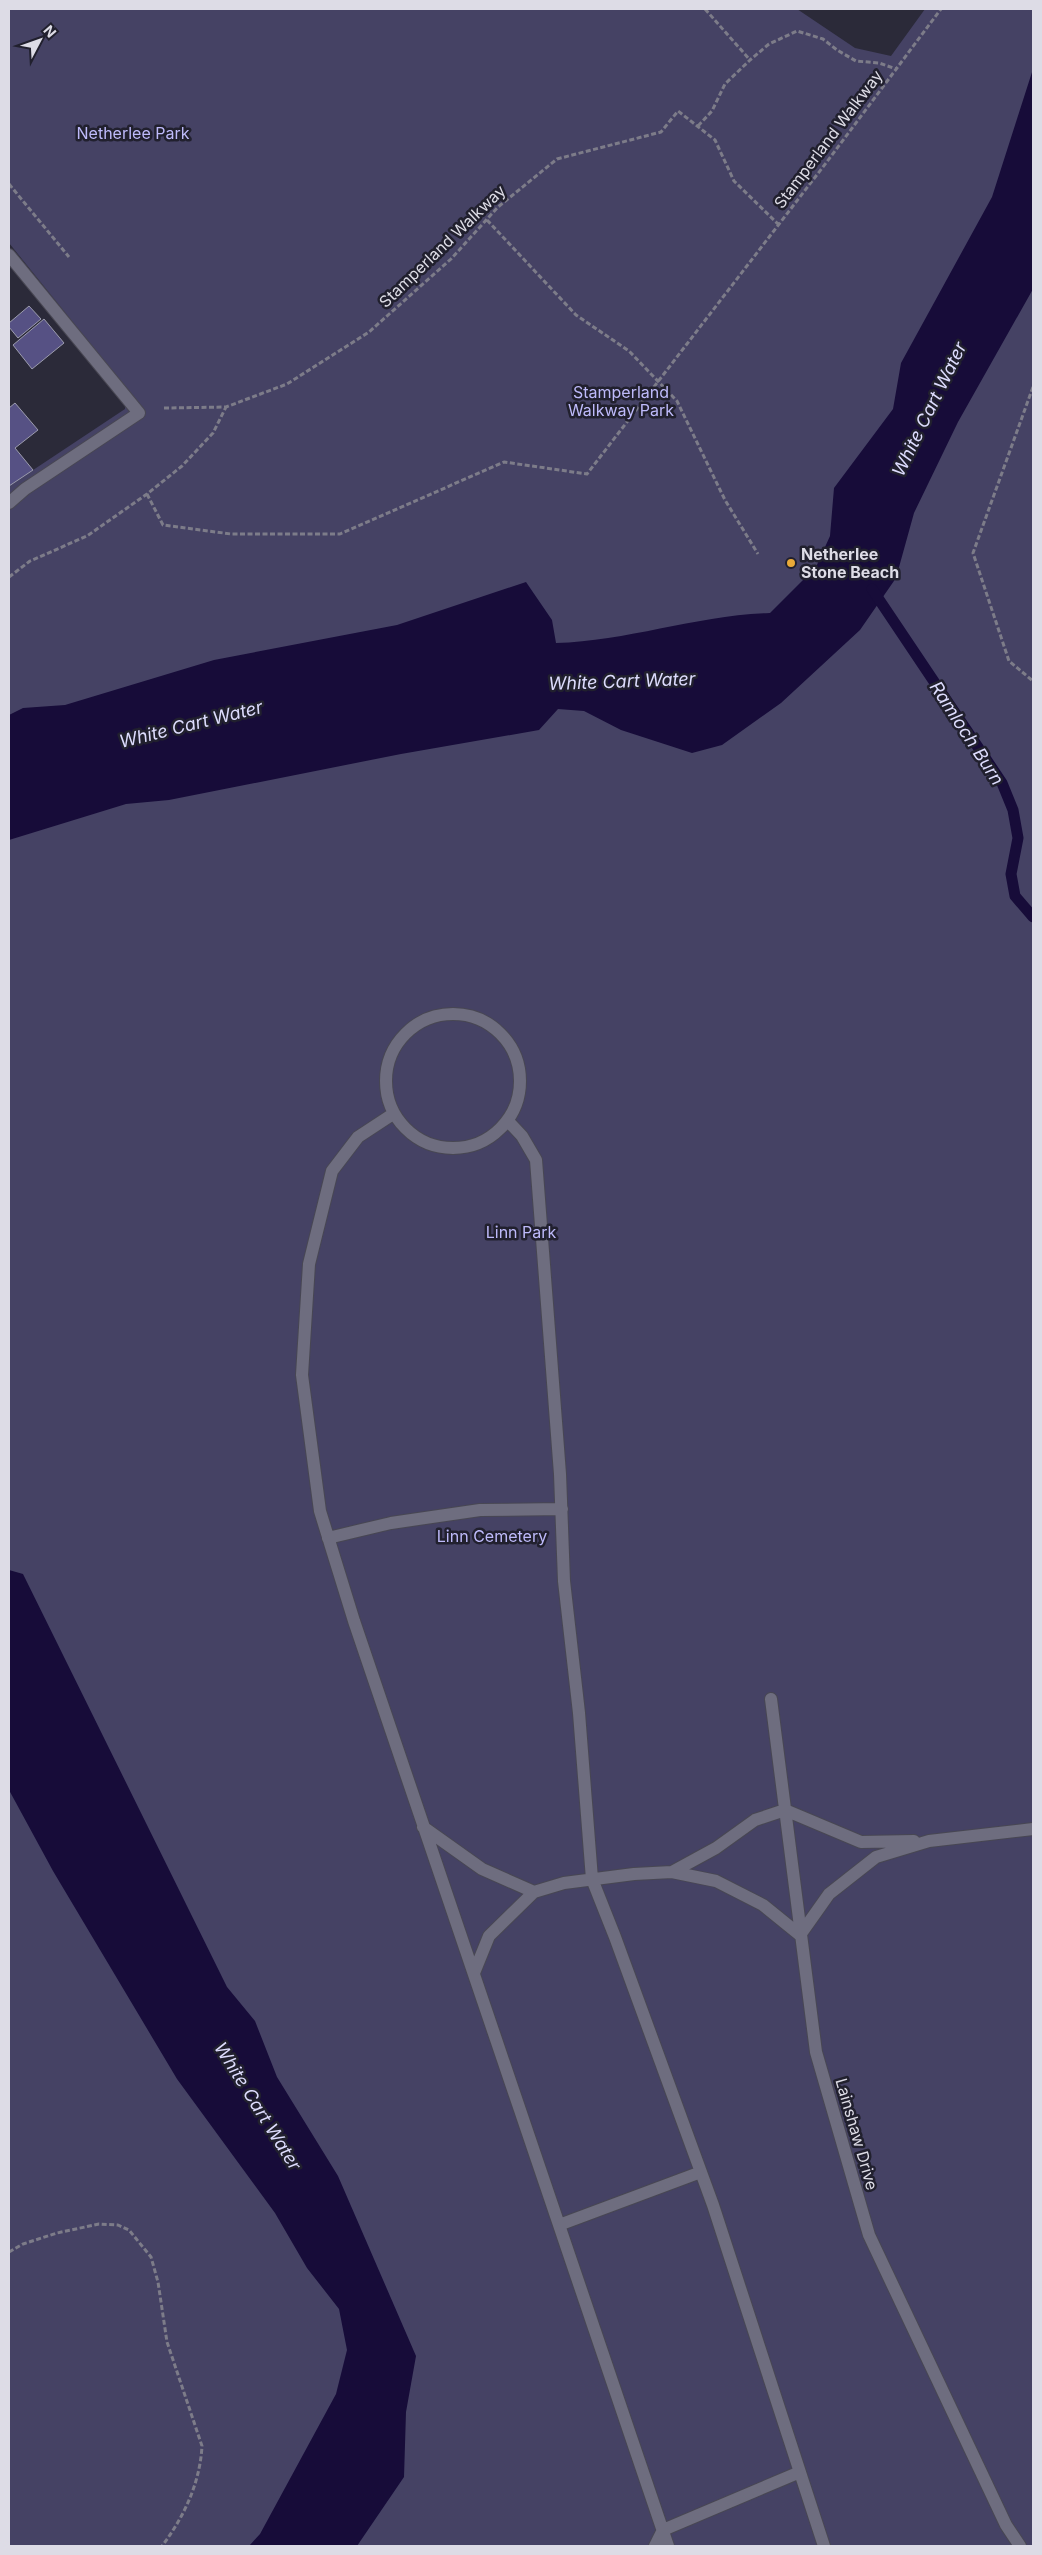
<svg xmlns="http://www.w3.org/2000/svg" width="1042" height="2555" font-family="Inter,sans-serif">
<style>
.green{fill:#454264}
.water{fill:#170c39}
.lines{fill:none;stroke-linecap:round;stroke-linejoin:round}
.stream{stroke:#170c39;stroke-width:11}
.building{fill:#565184;stroke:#9c9cae}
.minor-casing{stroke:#484753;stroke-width:14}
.path{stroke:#7d7c89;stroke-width:3;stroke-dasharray:5 2.5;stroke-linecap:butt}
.minor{stroke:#6e6d7f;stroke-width:12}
.poi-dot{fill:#eaaa39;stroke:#21202e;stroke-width:2}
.labels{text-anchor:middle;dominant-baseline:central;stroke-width:5;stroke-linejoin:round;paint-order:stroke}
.park-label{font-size:16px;fill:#bebafa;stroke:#21202e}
.street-label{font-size:16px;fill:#dddce6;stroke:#21202e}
.poi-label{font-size:16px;font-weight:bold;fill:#dddce6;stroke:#21202e;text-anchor:start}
.water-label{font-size:18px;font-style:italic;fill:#dddcfd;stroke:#21202e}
</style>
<rect width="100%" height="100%" fill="#2b2a39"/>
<path class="green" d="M9,9H797L855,48L891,56L925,9H1033V2546H9V486L125,409V403L134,398L9,243Z"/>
<path class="water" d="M1033,69V289L958,422L914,513L896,578L860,630L781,703L722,745L692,753L621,730L584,711L558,709L539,730L401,754L169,800L126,804L9,840V715L23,708L65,705L214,660L397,625L526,582L552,620L556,643C628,641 698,615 770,613L816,567L830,536L834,488L893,409L901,363L992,197Z
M9,1570L23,1574L227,1987L255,2021L277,2077L338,2176L416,2356L406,2412L404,2477L357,2546H249L260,2534L336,2394L347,2350L339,2309L307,2268L275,2213L177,2079L53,1871L9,1790Z"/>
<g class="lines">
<path class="stream" d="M872,589L1002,783L1013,810L1018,838L1011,874L1015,896L1033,917"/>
</g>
<path class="building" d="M29,306L41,319L18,338L9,327V323Z
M44,319L64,343L32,369L13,345Z
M15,403L38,430L15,448L33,470L9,486V408Z"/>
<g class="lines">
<defs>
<path id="minor" d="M9,255L139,413L25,489L9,503
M386 1081a67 67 0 1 1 134 0a67 67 0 1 1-134 0Z
M393,1114L358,1137L332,1171L309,1264L302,1375L320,1511L354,1621L668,2546
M508,1121L522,1136L536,1160L560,1474L564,1581L579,1713L592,1879L615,1937L713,2205L824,2546
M328,1538L391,1523L480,1510L562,1509
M771,1699L816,2052L869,2235L1006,2525L1020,2546
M423,1827L482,1869L534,1892
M672,1872L716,1848L755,1820L785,1810L861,1842L914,1841
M474,1973L489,1936L534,1892L564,1883L634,1874L672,1872L716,1881L763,1905L800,1935L829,1894L876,1857L929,1841L1033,1829
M559,2225L701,2172
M655,2546L663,2530L800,2472"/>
</defs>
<use href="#minor" class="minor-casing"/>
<path class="path" d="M705,9L750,60
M698,126L712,111L725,84L750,60L769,44L797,31L823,39L837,50L856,61L879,63L896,69
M9,184L69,257
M487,220L576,315L629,351L677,401L725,500L758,554
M1033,387L973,553L1009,661L1033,681
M164,408L226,407L287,384L369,332L451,259L498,207L557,159L661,132L678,111L715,140L734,181L779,225
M147,494L163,525L231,534H340L504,462L587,474L826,163L941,9
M9,577L30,561L87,536L147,494L182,466L213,433L226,407
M9,2252L23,2244L57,2233L99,2224L118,2225L129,2230L151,2257L158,2282L167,2342L202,2446C200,2483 184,2517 162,2546"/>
<use href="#minor" class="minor"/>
</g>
<circle class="poi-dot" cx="791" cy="563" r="5"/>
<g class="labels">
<g class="park-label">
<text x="133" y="133">Netherlee Park</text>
<text x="621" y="392">Stamperland<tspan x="621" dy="18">Walkway Park</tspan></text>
<text x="521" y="1232">Linn Park</text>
<text x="492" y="1536">Linn Cemetery</text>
</g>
<g class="street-label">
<text transform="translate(828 139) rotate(-53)">Stamperland Walkway</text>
<text transform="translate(442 246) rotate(-44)">Stamperland Walkway</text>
<text transform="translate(857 2134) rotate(74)">Lainshaw Drive</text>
</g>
<g class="poi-label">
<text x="801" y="554">Netherlee<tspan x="801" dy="18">Stone Beach</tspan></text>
</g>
<g class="water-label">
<text transform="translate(929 409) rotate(-64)">White Cart Water</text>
<text transform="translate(622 681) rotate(-2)">White Cart Water</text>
<text transform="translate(191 724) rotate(-14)">White Cart Water</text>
<text transform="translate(967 733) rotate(57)">Ramloch Burn</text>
<text transform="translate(258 2106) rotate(58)">White Cart Water</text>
</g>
</g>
<rect width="1042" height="2555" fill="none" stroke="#dddce6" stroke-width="20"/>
<g transform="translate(40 40) rotate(49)" stroke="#21202e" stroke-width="4" paint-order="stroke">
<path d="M0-4L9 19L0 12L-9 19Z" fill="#dddce6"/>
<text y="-8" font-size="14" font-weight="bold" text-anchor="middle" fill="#dddce6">N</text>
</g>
</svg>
